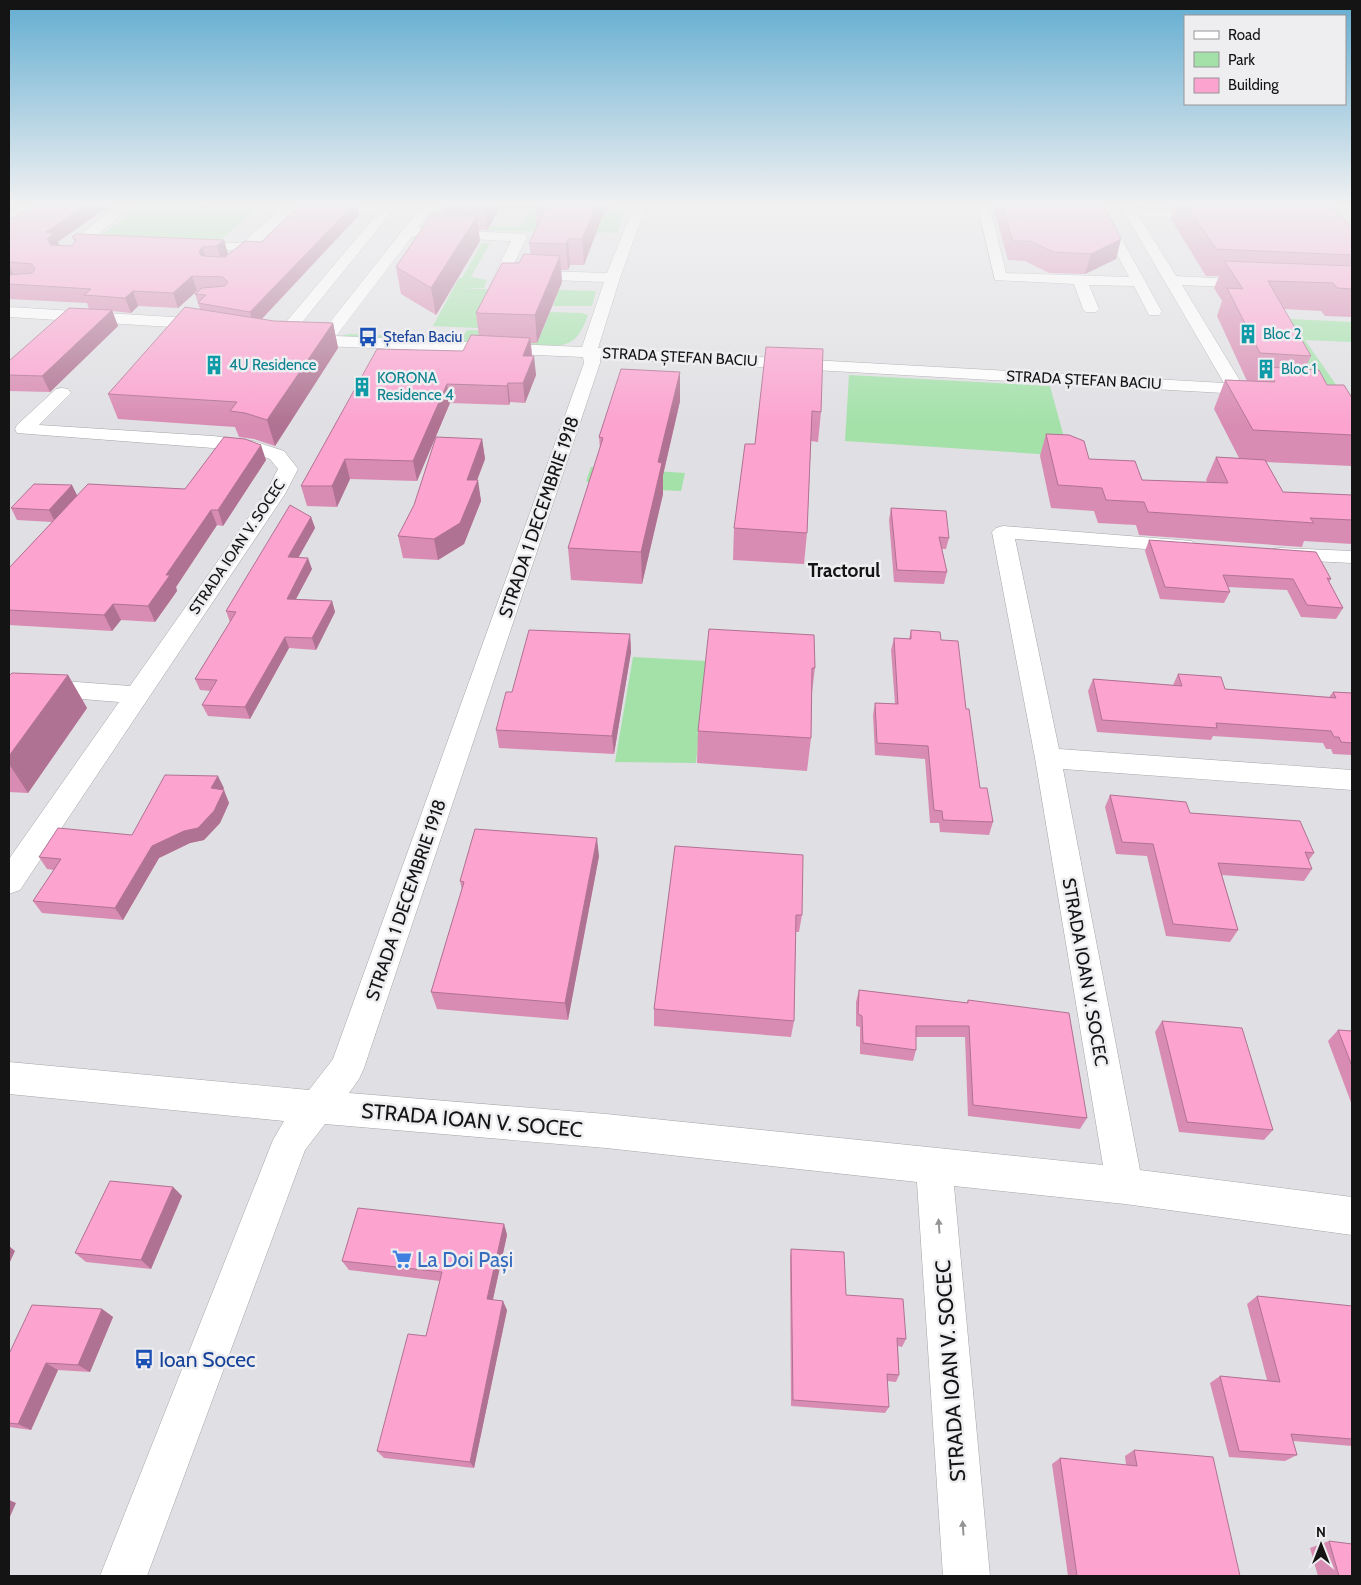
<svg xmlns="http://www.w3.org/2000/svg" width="1361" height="1585" font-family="Cabin,sans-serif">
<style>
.green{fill:#a3e1a9}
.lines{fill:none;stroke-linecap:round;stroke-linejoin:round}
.minor-casing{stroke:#a5a5a8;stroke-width:1}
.minor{fill:#fff;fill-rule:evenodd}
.wall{fill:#d98cb3}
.shaded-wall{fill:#b07292}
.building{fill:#fca3d0;stroke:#b07292}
.oneway{fill:#959596}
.labels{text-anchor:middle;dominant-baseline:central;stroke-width:5;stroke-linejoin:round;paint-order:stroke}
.far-culture-label{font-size:15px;fill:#0d838f;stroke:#eeedf0;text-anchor:start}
.far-transit-label{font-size:15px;fill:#164399;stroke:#eeedf0;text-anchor:start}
.far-street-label{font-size:15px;fill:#141415;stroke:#eeedf0}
.street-label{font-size:18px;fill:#141415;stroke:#eeedf0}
.far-district-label{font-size:19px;font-weight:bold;fill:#141415;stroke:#eeedf0}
.near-street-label{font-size:21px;fill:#141415;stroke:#eeedf0}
.near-shop-label{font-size:21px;fill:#366cbe;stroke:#eeedf0;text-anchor:start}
.near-transit-label{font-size:21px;fill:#164399;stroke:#eeedf0;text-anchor:start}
</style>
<rect width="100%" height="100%" fill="#e0dfe3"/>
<path class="green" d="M145,203H152L258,207L217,243L99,237Z
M445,208L624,212L617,233L474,230L476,226L521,227L528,211L447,209L431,228Z
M482,243H490L471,277L487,280L484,288H464L499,290L479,328L433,326L459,278H462Z
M559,290L596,291L592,306H553Z
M550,312L581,313L588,315C576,349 566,344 533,349L331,339L348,334L462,338L467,330L542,332Z
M1271,318L1352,322V342L1305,340L1339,389L1317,388Z
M849,375L1050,386L1069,456L845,441Z
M591,467L685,473L681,491L598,487L586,481Z
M633,657L706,661L696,763L615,762Z"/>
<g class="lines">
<defs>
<path id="minor" d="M25,203H39L14,222L9,223V213Z
M121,203H135L95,237L114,239L116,242L114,245L77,243L75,240L77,237Z
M194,203H300L384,206L386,203H399L287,341H275L273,338L275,335L377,214L294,210L252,250H190L185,249L183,246L185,243H243L279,210L200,207Z
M424,203H437L418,228L525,234L527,237L511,270L607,273L635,203H647L620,278L598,348L1224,383L1119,203H1131L1135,208L1214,211L1216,214L1214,217L1209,218L1139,216L1176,276L1253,280L1258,281L1260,284L1258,287L1253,288L1182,285L1242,384L1265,386L1268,390L1265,394L1259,395L600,358V363L364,1068L359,1079L349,1093L606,1114L1103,1165L1035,758L992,532L996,528L1003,526L1192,541L1195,546L1192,551L1184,552L1015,539L1059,749L1352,770V790L1063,769L1140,1170L1352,1197V1235L1125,1204L954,1186L990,1576H943L917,1182L606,1148L325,1124L305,1150L147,1576H100L273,1140L284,1121L9,1094V1062L309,1090L333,1059L584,363L583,357L324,346L295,342L293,339L295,336L320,335ZM412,236L511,241L495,274L497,277L502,278L604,282L582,347L336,336Z
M471,203H545L539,207H477Z
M977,203H989L1006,273L1129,277L1090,203H1102L1162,312L1159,315H1149L1134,286L1089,285L1099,309L1096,312H1086L1083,309L1074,284L995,280Z
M1343,203H1352V210L1347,209Z
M9,307L188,318L215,323L217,326L215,329L209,331L188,328L9,317Z
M62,388L68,389L71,393L39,425L213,436L253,441L284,451L298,469L285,494L20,890L9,894V859L119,702L9,693V677L130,686L265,494L278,469L270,459L250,452L213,448L17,433L15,429L17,425L56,389Z
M1281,548L1352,551V563L1273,559L1270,554L1273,549Z"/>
</defs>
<use href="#minor" class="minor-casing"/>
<use href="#minor" class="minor"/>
</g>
<path class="wall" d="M302,203H371L370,204L357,203L359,215L262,319L274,321L333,323L338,348L275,446L254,439L239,437L235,427L118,419L108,394L200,309L195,294L198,291H197L178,308L138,306L131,313L112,311L118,326L50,392L9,391V361L89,309L87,303L9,299V220L58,242L59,245L72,246L75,242L72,237L224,240L228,254L224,257H225L262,242Z
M440,203H499V209L487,230H478L480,241L436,315L401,294L396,267L442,214Z
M534,203H611L608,212H604L584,265H570L568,270H561L562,282L537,343H531L532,356L536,375L525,403L510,402L509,405L450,403L417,481L350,479L337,507L307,506L301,486L463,351L479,336L476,313L519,263L531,255L529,243L537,228Z
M992,203H1102L1121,239L1116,259L1085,274L1049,273L1025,261L1008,260Z
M1161,203H1329L1352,228V317L1325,316L1321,311L1284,309L1311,356L1305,369L1327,385L1352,398V466L1266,462L1283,492L1352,495V544L1304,541L1302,547L1139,535L1136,525L1098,523L1094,511L1051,508L1040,456L1046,434L1089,459L1142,480L1207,482L1206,480L1216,457L1239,458L1214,409L1225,380L1247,381L1217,316L1222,301L1214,288L1219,276H1206L1171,219L1174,207H1163Z
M766,347L821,412L818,442L811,441L807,533L804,564L733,560L734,528L755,444Z
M680,401L663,475V494L642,584L571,580L568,548L600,449L599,437Z
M482,439L485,459L477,480L481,501L464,544L438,560L403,558L398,536Z
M266,460L223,526L217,525L176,587L177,591L155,622L121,620L112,631L9,625V568L52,522L17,520L11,508L77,495L185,489Z
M891,508L949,538L946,549H942L947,572L944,584L894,582L889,520Z
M311,517L315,528L298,558L312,569L296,599L332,601L335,612L316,650L289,648L250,719L208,716L202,705L211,691L200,690L195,679L230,622L226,611Z
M1149,540L1331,579L1329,582L1343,608L1336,619L1301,617L1287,590L1228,587L1230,592L1224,603L1160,599L1145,551Z
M911,630L941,640L966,709L980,788L993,822L989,835L940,832L939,823H930L925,759L875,755L873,715L875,703L895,704L891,650L894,638L909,639Z
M630,634L631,652L614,754L499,748L496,730L512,692Z
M814,635L815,668L812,693L811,738L807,771L697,763L698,731Z
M1178,674L1225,689L1329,697L1333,692L1352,693V755L1333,754L1331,749H1326L1323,743L1213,736L1211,740L1097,732L1088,691L1093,679L1173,685Z
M68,675L87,708L28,793L9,792V676Z
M224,788L223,790L229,803L220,823L204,840L190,843L159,858L123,920L42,913L33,901L54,870L47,869L39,857L132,835Z
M1110,795L1190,813L1314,853L1309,860L1312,869L1304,881L1222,875L1238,930L1230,942L1166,936L1147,856L1116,854L1105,807Z
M675,846L802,915L799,932H796L794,1021L791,1037L654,1026V1009Z
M599,856L568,1020L437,1009L431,992L462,890L460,881Z
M859,990L967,1003L968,1000L1087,1118L1080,1129L968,1116L965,1037H916V1050L913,1061L860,1054V1027L856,1026V1002Z
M1162,1021L1273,1130L1264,1140L1179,1132L1155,1032Z
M1338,1030L1352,1031V1105L1328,1041Z
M173,1187L182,1196L151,1269L86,1262L75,1253Z
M504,1224L507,1235L493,1299L507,1310L474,1468L384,1458L377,1451L426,1336L440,1281L349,1270L342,1261Z
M791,1249L846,1295L906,1339L902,1347L898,1346L899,1375L896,1382L887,1381L889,1407L885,1413L791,1406L790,1257Z
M1257,1296L1352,1306V1446L1293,1441L1297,1455L1285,1461L1229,1457L1210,1383L1220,1376L1267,1380L1247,1304Z
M102,1309L113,1317L90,1372L58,1370L31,1430L9,1427V1354Z
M1134,1450L1240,1576H1068L1052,1464L1060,1458L1126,1465L1125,1456Z
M1329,1541L1352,1576H1318L1310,1548Z"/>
<path class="shaded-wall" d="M89,203H113L58,242L60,247L53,253L47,239L46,232Z
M355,203H357L359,215L254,327L250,312Z
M485,203H499V209L487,230L484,205Z
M597,203H603L604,212L584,265L582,239Z
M607,203H611L608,212Z
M477,216L480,241L436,315L431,288Z
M568,239L570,265L568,270L566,244Z
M1121,239L1116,259L1085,274L1091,254Z
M224,240L228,254L221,260L217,246Z
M202,247L207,261L199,253Z
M560,256L562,282L537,343L535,315Z
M9,265L14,276L9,277Z
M192,276L197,291L178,308L173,293Z
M133,291L138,306L131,313L125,298Z
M112,310L118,326L50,392L42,376Z
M333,323L338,348L275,446L267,420Z
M530,338L532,357L523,356Z
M534,356L536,375L525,403L523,383Z
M680,372V401L663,475V494L642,584L641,552L658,462Z
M508,383L510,402L509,405L507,386Z
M447,384L450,403L417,481L413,461Z
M482,439L485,459L476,483L478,480L481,501L464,544L438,560L434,539L467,480Z
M261,445L266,460L223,526L218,510Z
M345,459L350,479L337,507L332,486Z
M72,485L78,497L55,522L49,510Z
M211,510L217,525L176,587L177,591L155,622L148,606L166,575Z
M311,517L315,528L292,569L288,557Z
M308,558L312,569L290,610L287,599Z
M332,601L335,612L316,650L312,638Z
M113,604L121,620L112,631L104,615Z
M630,634L631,652L614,754L612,736Z
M285,637L289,648L250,719L245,707Z
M68,675L87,708L28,793L9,764V756Z
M218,776L224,788L217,800L211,788Z
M224,790L229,803L220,823L204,840L190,843L159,858L123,920L115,908L152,846Z
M597,838L599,856L568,1020L565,1003Z
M173,1187L182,1196L151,1269L141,1260Z
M504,1224L507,1235L491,1308L487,1299Z
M9,1246L15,1251L9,1264Z
M503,1301L507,1310L474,1468L470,1462Z
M102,1309L113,1317L90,1372L78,1365Z
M46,1363L58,1370L31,1430L18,1424Z
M9,1500L16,1503L9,1519Z"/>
<path class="building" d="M36,203H89L46,232L54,233L47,239L51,245L72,246L76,240L72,237L77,234L224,240L217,246L202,247L199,253L202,256L225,257L245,241L262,242L302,203H355L250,312L198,303L206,295L195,294L202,288L225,286L228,282L223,277L192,276L173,293L133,291L125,298L84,295L91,289L9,284V275L32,273L35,269L32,264L9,262V220Z
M443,203H485L484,205Z
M544,203H597L582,239H568L566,244L529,243L549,203Z
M1001,203H1102L1121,239L1091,254L1054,252L1030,241H1013Z
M1185,203H1329L1352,228V255L1216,249Z
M432,214L477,216L431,288L396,267Z
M524,254L560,256L535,315L476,313L502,263H519Z
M1224,261L1352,266V289L1337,288L1333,283L1268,281L1311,356L1260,353L1227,288L1243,289Z
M185,307L274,321L333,323L267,420L245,413L230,411L237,402L108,394Z
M69,308L112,310L42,376L9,375V361Z
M471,335L530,338L523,356H534L523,383H508L507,386L447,384L413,461L345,459L332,486H301L377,349L463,351Z
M766,347L823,349L821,412L812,411L807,533L734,528L745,444H755Z
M1267,367L1319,370L1327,385H1344L1352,398V435L1253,430L1225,380L1275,382Z
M621,369L680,372L658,462L662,463L641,552L568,548L603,438L599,437Z
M1046,434L1069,435L1084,441L1089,459L1135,461L1142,480L1228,483L1216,457L1265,460L1283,492L1352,495V520L1310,518L1314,523L1148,512L1144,502L1106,500L1102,488L1058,485Z
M224,437L245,439L261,445L218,510H211L166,575H170L148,606L113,604L104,615L9,610V568L88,484L185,489Z
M436,437L482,439L467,480H478L460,523L434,539L398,536L414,505Z
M34,484L72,485L49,510L11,508Z
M290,505L311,517L288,557L308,558L287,599L332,601L312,638L285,637L245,707L202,705L217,680L195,679L236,612L226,611Z
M891,508L946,511L949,538L939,537L947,572L897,570Z
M1149,540L1316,552L1331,579L1327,578L1343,608L1307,605L1293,579L1223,575L1230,592L1165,587Z
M709,629L814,635L815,668H812L811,738L698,731Z
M529,630L630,634L612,736L496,730L506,692H512Z
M911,630L940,632L941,640L958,641L966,709H969L980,788H987L993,822L943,820L942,811L934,810L928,746L877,743L875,703L898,704L894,638L911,639Z
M12,673L68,675L9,756V676Z
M1178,674L1221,677L1225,689L1336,698L1333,692L1352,693V743L1341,742L1339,737H1334L1331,731L1216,723L1217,728L1102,720L1093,679L1182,686Z
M165,775L218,776L211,788L224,790L214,811L198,828L184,831L152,846L115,908L33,901L61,859L39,857L58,828L132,835Z
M1110,795L1186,802L1190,813L1300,821L1314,853L1305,852L1312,869L1218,863L1238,930L1173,924L1153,844L1122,842Z
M475,829L597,838L565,1003L431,992L464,882L460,881Z
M675,846L803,855L802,915H796L794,1021L654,1009Z
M859,990L968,1003V1000L1069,1013L1087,1118L973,1105L969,1026H916V1050L863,1043L862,1016L858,1014Z
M1162,1021L1242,1028L1273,1130L1187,1122Z
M1338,1030L1352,1031V1066Z
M110,1181L173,1187L141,1260L75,1253Z
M358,1208L504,1224L487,1299L503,1301L470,1462L377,1451L408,1334L426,1336L442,1272L342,1261Z
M791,1249L844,1252L846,1295L903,1299L906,1339L897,1338L899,1375L887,1374L889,1407L793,1400Z
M1257,1296L1352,1306V1439L1291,1434L1297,1455L1239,1451L1220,1376L1280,1382Z
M32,1305L102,1309L78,1365L46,1363L18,1424L9,1423V1354Z
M1134,1450L1213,1457L1240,1576H1077L1060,1458L1137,1466Z
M1329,1541L1352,1544V1576H1339Z"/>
<defs><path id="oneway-solid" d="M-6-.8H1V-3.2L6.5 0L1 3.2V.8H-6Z" transform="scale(1.25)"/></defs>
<g class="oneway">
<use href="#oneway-solid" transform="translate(939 1226) rotate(-94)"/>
<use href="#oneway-solid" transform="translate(963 1528) rotate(-94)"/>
</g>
<linearGradient id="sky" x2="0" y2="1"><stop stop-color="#63add1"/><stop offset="0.48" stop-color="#f1f1f2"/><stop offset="1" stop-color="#f1f1f2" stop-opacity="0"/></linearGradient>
<rect width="1361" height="425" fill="url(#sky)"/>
<defs>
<symbol id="building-bare" viewBox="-9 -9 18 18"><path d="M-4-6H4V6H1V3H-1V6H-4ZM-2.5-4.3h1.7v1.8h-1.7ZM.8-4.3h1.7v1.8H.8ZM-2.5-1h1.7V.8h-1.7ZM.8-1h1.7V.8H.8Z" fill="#0f9aa8" stroke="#eeedf0" stroke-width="2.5" paint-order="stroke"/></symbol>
<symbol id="bus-bare" viewBox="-9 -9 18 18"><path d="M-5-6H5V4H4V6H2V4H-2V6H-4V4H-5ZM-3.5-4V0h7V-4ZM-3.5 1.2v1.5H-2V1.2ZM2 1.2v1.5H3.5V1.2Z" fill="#1a4fb4" stroke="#eeedf0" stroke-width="2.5" paint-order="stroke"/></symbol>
<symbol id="supermarket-bare" viewBox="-9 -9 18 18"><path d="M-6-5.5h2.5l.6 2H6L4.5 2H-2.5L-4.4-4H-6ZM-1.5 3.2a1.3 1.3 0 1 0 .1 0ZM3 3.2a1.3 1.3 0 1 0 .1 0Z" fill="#3f7fe0" stroke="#eeedf0" stroke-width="2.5" paint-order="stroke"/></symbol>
</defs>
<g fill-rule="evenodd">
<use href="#building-bare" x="1234" y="320" width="28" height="28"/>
<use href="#bus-bare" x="354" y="323" width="28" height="28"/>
<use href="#building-bare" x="200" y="351" width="28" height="28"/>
<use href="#building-bare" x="1252" y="355" width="28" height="28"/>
<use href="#building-bare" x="348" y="373" width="28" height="28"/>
<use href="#supermarket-bare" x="388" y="1245" width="28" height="28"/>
<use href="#bus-bare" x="130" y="1345" width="28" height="28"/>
</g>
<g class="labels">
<g class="far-culture-label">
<text x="1263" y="334">Bloc 2</text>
<text x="229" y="365">4U Residence</text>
<text x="1281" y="369">Bloc 1</text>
<text x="377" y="378">KORONA<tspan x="377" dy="17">Residence 4</tspan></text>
</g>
<g class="far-transit-label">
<text x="383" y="337">Ștefan Baciu</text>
</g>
<g class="far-street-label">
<text transform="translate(680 357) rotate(3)">STRADA ȘTEFAN BACIU</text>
<text transform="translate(1084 380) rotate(3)">STRADA ȘTEFAN BACIU</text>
<text transform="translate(237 547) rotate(-56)">STRADA IOAN V. SOCEC</text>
</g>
<g class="street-label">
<text transform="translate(539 517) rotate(-71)">STRADA 1 DECEMBRIE 1918</text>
<text transform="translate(406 900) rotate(-71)">STRADA 1 DECEMBRIE 1918</text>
<text transform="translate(1085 972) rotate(80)">STRADA IOAN V. SOCEC</text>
</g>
<g class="far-district-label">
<text x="844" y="570">Tractorul</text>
</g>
<g class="near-street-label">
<text transform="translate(472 1120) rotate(5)">STRADA IOAN V. SOCEC</text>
<text transform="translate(950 1371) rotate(-94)">STRADA IOAN V. SOCEC</text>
</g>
<g class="near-shop-label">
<text x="417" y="1259">La Doi Pași</text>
</g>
<g class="near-transit-label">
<text x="159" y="1359">Ioan Socec</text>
</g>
</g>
<rect width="1361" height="1585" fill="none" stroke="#141415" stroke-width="20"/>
<rect x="1184" y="15" width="162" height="90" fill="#eeedf0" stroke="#979698"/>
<rect x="1194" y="31" width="25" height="8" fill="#ffffff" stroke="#979698"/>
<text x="1228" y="40" font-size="15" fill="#141415">Road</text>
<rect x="1194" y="52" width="25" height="15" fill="#a3e1a9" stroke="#979698"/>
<text x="1228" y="65" font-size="15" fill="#141415">Park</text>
<rect x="1194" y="78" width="25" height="15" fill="#fca3d0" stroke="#979698"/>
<text x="1228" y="90" font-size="15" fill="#141415">Building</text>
<g transform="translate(1321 1545)" stroke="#eeedf0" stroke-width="4" paint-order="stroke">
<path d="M0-4L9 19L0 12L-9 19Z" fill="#141415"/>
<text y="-8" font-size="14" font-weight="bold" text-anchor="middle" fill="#141415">N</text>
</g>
</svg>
